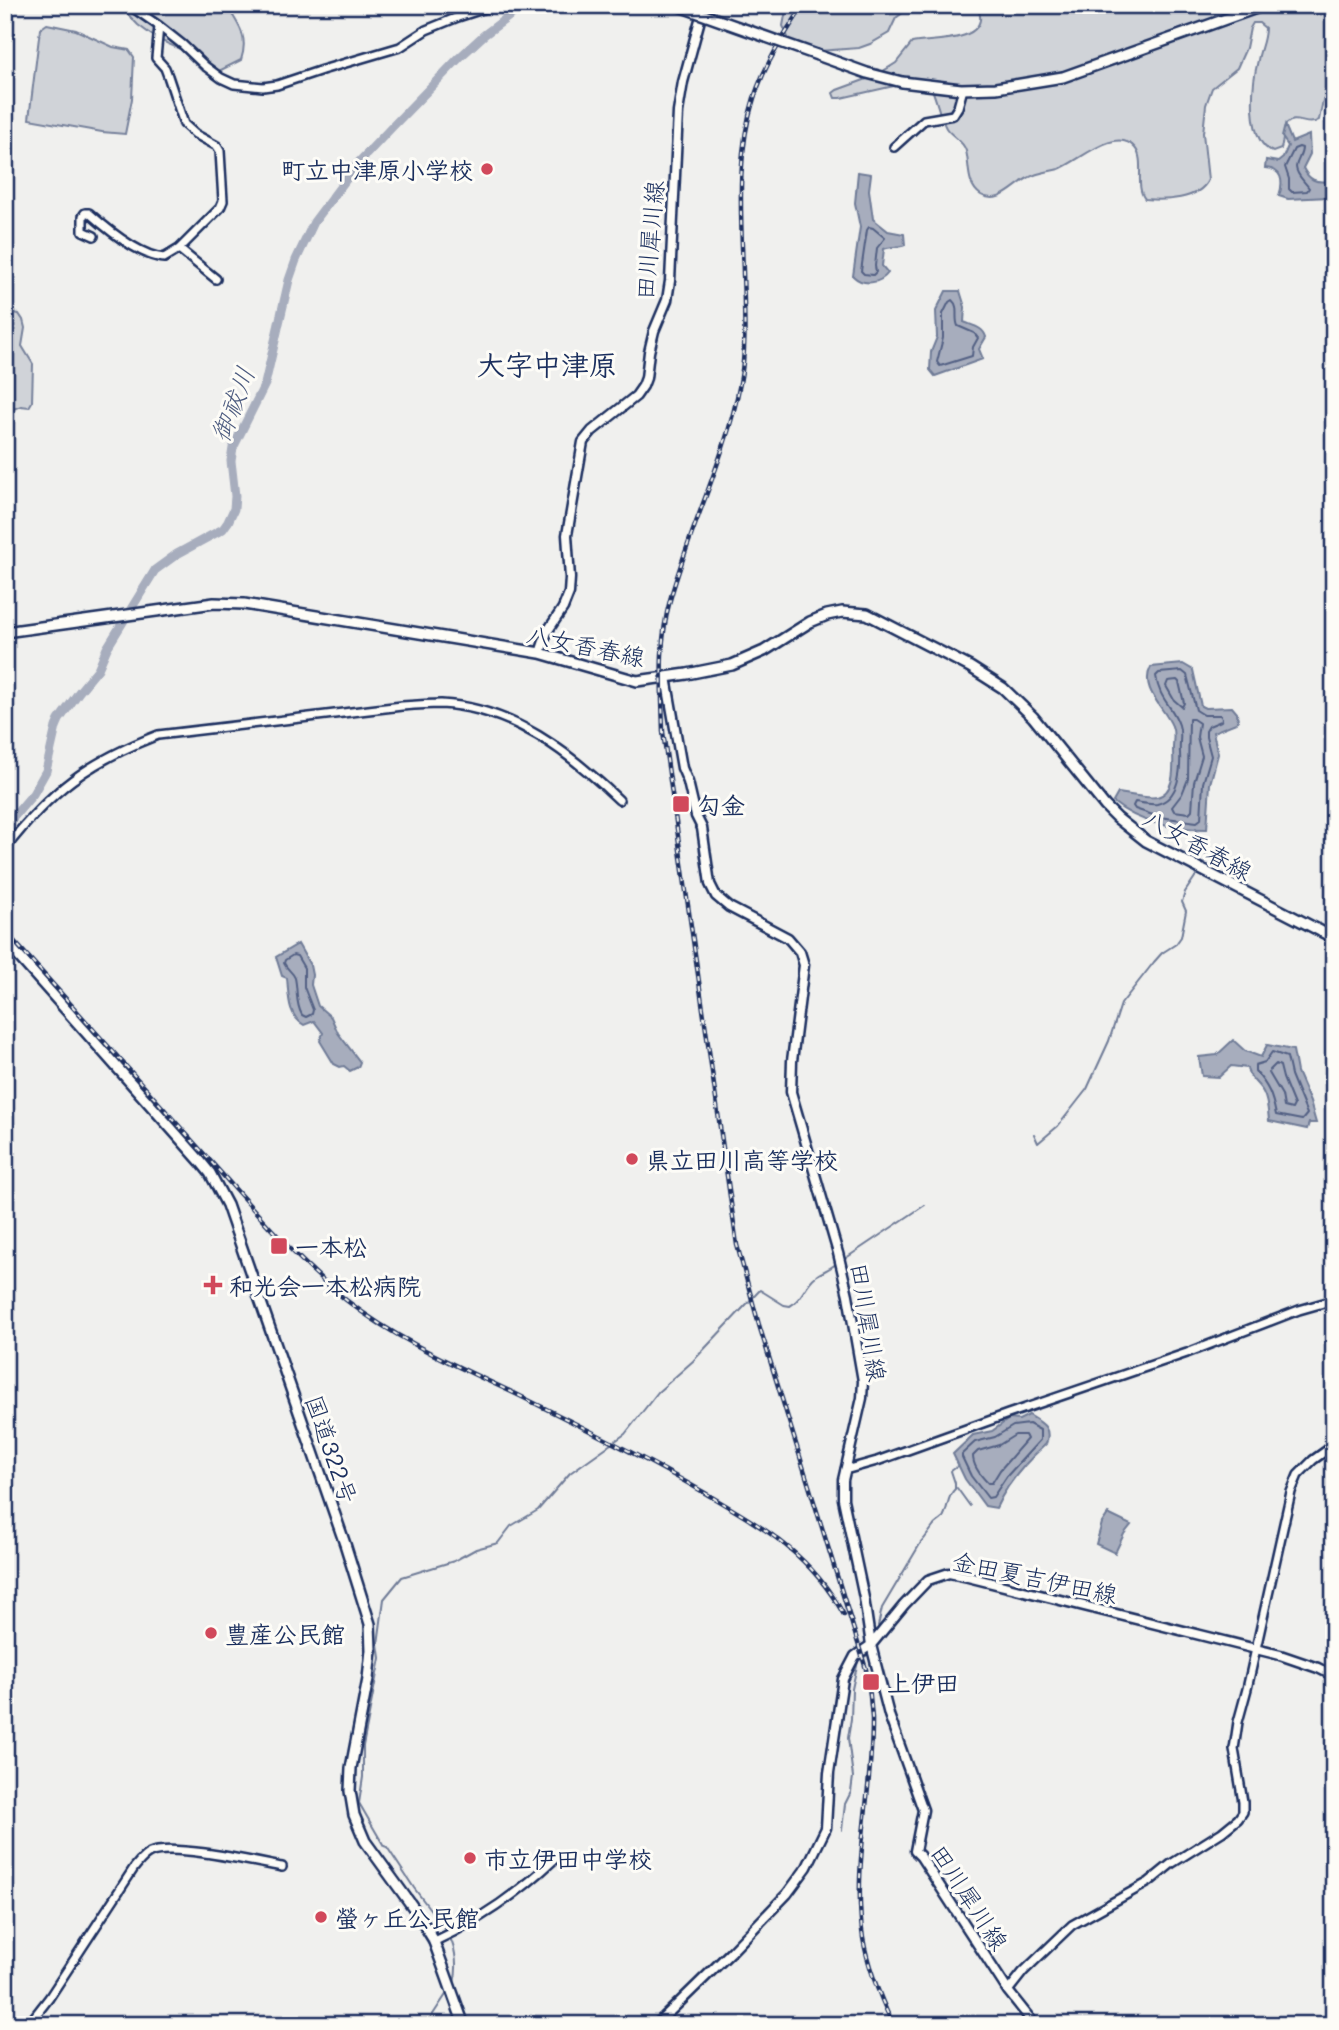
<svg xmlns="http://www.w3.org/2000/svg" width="1339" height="2030" font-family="Mali,'Klee One',sans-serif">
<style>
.green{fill:#d0d3d8;stroke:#76819b;stroke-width:2}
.water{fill:#a7adbd;stroke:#6f7b97;stroke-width:2}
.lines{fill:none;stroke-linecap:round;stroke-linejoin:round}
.shore{stroke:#536184;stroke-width:2}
.stream{stroke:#6f7b97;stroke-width:2}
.river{stroke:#a7adbd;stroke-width:9}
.tertiary-casing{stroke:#1b2f5e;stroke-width:12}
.secondary-casing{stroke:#1b2f5e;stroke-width:13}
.primary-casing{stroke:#1b2f5e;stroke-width:14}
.trunk-casing{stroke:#1b2f5e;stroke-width:14}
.tertiary{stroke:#fdfcf7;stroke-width:7}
.secondary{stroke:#fdfcf7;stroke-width:8}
.primary{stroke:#fdfcf7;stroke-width:9}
.trunk{stroke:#fdfcf7;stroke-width:9}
.rail-casing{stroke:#1b2f5e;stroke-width:4.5}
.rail{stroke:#fdfcf7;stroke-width:2;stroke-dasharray:5;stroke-linecap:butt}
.trunk-bridge-casing{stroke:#1b2f5e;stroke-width:14;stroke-linecap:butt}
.trunk-bridge{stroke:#fdfcf7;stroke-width:9}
.poi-dot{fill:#d1495b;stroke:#fdfcf7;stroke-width:2.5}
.labels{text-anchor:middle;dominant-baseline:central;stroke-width:6;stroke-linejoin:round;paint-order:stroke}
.poi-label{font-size:24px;font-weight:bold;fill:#1b2f5e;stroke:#fdfcf7;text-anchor:start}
.street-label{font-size:24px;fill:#1b2f5e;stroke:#fdfcf7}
.water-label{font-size:26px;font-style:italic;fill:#4c5b7f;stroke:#fdfcf7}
.quarter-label{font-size:28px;font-weight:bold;fill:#1b2f5e;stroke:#fdfcf7}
</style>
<rect width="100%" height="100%" fill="#f0f0ee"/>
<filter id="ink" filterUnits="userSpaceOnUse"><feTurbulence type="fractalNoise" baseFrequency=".0143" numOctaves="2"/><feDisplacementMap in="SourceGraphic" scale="14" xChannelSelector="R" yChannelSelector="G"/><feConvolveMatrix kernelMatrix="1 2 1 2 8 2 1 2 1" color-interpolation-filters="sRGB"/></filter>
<g filter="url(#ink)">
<path class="green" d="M119,5H226C239,25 249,37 241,60L217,72L201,70L180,49L157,39L138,25Z
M787,5H926L905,11L896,18L889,33L870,44L859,48L818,51L790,42L783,26Z
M974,5H1334V99L1327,97L1323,100L1319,120C1307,128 1296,114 1286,124L1281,149L1273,152C1246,141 1252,84 1258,60C1260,49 1265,40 1265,28L1259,23H1253L1250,28L1246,48L1237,68L1212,88L1206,105L1203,133L1208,180C1199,200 1164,201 1145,199C1134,186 1146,161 1135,148C1116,125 1078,162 1059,169C1048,172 1038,172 1028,178C1014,185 999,206 981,195C966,185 970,166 966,151C963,140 952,137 946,128C939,115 937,100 931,87L907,83L841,98H835L833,93L837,90L875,76L896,63L912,43C929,39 976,43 980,20C981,14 978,10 974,5Z
M47,24L76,30L113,47L129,50L134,57L132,99L125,134L102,132L29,119L40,29Z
M5,311L19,314L23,320L25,328L22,346L33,364L32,402L29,407L21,406L5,412Z"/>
<path class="water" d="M1285,125L1292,142L1309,135L1310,154L1303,168C1309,180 1316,183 1328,181L1330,193L1329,197L1288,199L1279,196C1284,181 1282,169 1265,168L1266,160L1278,162L1283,158L1288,146L1282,137Z
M858,172L871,174L869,190L873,219L888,231L904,234L905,245C898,248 891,246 884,249L882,266L888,273C880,284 863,286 853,276L860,227L855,203Z
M946,291H960L965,307L964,322C973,326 983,327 986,337L979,349L983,359L935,376L930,370L931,352L937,337L936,311Z
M1183,664L1193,670L1201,706L1205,708L1232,707L1237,713L1238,720L1236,723L1213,732L1218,754L1210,784L1207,829C1173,829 1140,824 1113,802L1118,793C1129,794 1146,799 1157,797C1177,792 1173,763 1173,748C1173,740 1175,733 1172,726C1165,708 1139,689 1151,667Z
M298,944L310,965L312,975L311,985L318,1006L331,1017L338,1033L360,1062L358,1067L350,1071L344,1066L340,1067L334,1064L320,1041L323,1033L314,1021L304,1025C287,1015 289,995 287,978L282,976L276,957Z
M1233,1040L1245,1051L1261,1057L1267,1045L1293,1050L1297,1072L1310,1102L1316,1123H1309L1307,1129L1269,1121C1268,1111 1268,1101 1263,1092C1258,1083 1248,1078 1247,1068L1231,1066L1219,1077L1202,1076L1199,1057L1217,1055Z
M1029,1415C1042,1423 1052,1427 1046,1444C1027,1461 1007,1484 996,1508L985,1506L965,1479L953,1454L973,1435L992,1431L1009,1419L1019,1420Z
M1108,1514L1131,1525L1124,1534L1115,1553L1096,1544L1102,1523Z"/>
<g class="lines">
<path class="shore" d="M1299,147L1302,148C1302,156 1297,159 1296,167C1296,175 1305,182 1309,188L1307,191L1292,192L1289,189V179L1285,167L1294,149Z
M869,227L873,228L885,238L877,248L875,266L876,272L873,275L864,274L861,271L867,230Z
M952,300C960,307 954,317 958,326L974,333L978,338L973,347L972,356L940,366L937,362L943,338V314L949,302Z
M1182,671L1187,675L1196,710L1204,715H1220L1222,718L1221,721L1209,726L1206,731V737L1211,756L1203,783L1201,819L1197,822L1159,817L1135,809L1133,806L1135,802C1142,803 1150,805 1157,804C1179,799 1181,770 1180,753C1179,743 1182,734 1179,725C1173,706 1159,700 1156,676L1159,673Z
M1177,680L1179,682L1184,703L1182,707L1174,700L1166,686L1168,681Z
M1189,719H1193L1199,723L1197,737L1202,756L1194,782L1192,810L1189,813L1174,811L1172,807L1182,794L1188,779Z
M293,955L297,956L304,968V987L313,1010L312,1014L306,1017L302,1015C295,1003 298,991 295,978C293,972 287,970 284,963L285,960Z
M1272,1052L1287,1057L1291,1075L1307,1114L1302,1120L1276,1115C1272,1095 1269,1087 1255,1071V1065L1265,1062Z
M1276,1064L1280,1066L1283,1078L1294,1105L1292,1109L1284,1107L1282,1095L1269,1073L1270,1070Z
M1029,1424L1040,1430V1440L1007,1476L993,1497L988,1498L971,1476L962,1457V1454L975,1442L995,1437L1013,1426Z
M1015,1435H1025L1027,1439L1000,1470L992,1483H988C981,1476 973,1466 973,1456L978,1451L999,1445Z"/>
<path class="stream" d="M1196,828L1201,844L1208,858L1202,867
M1034,1134L1038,1143L1058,1126L1087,1089L1109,1041L1121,1004L1154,962L1162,953L1176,944L1181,937L1186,911L1182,902L1185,892L1199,871
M843,1260L925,1205
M957,1488L970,1506
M878,1626L882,1608L920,1544C927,1536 927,1535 933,1527C935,1523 939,1522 942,1519C949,1509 946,1497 955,1489V1483L951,1471L958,1466
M842,1830L845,1804L851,1792L853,1777L848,1738L851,1719L852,1689L858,1661L866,1656
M448,1933L414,1888L387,1847L384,1846L359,1803L363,1777V1746L380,1658L378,1644L384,1599L402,1577L454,1561L476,1549L498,1543L511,1526L538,1510L570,1473L625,1434L658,1392L693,1361L760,1290L784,1305L790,1306C803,1299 805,1284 816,1276C823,1271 828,1270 836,1264
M450,1938C456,1950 458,1969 454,1983
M426,2025L449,1990"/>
<path class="river" d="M5,827L33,794L46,771L56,727L59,720L79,692L98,669L107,648L155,570L177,554L223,529L228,522L234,509L235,496L231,461L233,448L265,384L289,280L296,260L314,222L359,162L392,127L459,58L484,35L524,5"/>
<defs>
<path id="tertiary" d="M129,5L159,26L183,45L205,66L221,78L234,84L263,87L277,85L322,70L400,47L426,30L458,17L495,5
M894,147L924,120L953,115L958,107L963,89
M94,236L83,231V216L85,213H89C107,229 139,256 164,258L179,249L220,208L223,201L220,151L217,146L195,134L184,124L168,76L165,68L156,58L159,26
M179,249L216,279
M5,849C51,790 88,762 158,735L402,706C415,705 428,704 441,704C513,708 569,752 619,800
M845,1470L877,1461L1008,1414L1187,1353L1299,1310L1334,1300
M433,1942C479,1921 519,1893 556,1858
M1008,1991L1023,1972L1072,1925L1149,1882L1171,1864L1222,1832L1238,1819L1243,1812V1802L1234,1749L1238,1722L1247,1689L1291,1492L1298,1475L1313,1460L1334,1445
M28,2025L49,1998L134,1868C139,1862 143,1856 150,1853C172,1843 255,1862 282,1867"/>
<path id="secondary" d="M540,653L547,632L563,608L569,593L570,578L567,535L583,442L592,431L636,396L643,386L646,378L649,352L654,331L667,300L670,281L678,112L683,82L704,5
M666,677L682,768L688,782L696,816L702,828L710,884L716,896L729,907L788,938L800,952L804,965L792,1061L791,1092L838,1253L848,1295L863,1381L862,1398L843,1480V1499L864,1598L871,1645L889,1715L923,1810L915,1851L921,1857L1008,1991L1035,2025
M656,2025L730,1953L787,1894L807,1867L826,1828L829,1773L843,1679L855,1656L871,1645L904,1605L928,1580L949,1573L968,1577L1280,1655L1318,1668L1334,1676"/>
<path id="primary" d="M5,632L214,603L244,604L540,653L637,681L687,674L732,665L764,651L810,622L827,615L842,612L867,614L970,667L1003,688L1033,717L1105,806L1117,818L1146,841L1334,938"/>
<path id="trunk" d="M817,55L867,73L902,82L961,89L996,88L1063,77L1265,5
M5,941L201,1162L210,1173L227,1205L345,1544L370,1624L371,1650L368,1679L351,1768L350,1791L354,1815L365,1841L415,1910L433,1939L464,2025"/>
</defs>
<use href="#tertiary" class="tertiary-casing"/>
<use href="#secondary" class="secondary-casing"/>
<use href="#primary" class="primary-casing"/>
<use href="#trunk" class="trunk-casing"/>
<use href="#tertiary" class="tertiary"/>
<use href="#secondary" class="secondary"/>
<use href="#primary" class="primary"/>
<use href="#trunk" class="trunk"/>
<defs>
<path id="rail" d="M804,5C784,35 765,64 754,98C736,154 741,215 743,272C744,309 747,347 740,383C726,458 690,527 670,600C658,644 662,688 663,732L737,1245L759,1325L866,1669C869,1685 871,1701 872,1718C873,1791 852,1865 863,1938C868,1968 880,1997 893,2025
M5,931C69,1002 133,1074 196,1145C244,1198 290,1255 346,1300C398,1341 461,1368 520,1396C583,1427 645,1458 705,1493C764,1528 810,1553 844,1615"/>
</defs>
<use href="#rail" class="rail-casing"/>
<use href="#rail" class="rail"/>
<defs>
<path id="trunk-bridge" d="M676,5L817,55"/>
</defs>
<use href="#trunk-bridge" class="trunk-bridge-casing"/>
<use href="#trunk-bridge" class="trunk-bridge"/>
</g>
</g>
<g class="poi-dot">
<circle cx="487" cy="169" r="7"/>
<rect x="672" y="795" width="18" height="18" rx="3.5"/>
<circle cx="632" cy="1159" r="7"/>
<rect x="270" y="1237" width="18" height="18" rx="3.5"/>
<path d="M209.5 1274.5h7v7h7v7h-7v7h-7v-7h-7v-7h7z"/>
<circle cx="211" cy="1633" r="7"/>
<rect x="862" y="1673" width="18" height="18" rx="3.5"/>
<circle cx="470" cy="1858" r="7"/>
<circle cx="321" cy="1917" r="7"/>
</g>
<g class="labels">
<g class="poi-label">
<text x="473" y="169" text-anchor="end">町立中津原小学校</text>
<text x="697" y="804">勾金</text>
<text x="646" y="1159">県立田川高等学校</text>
<text x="295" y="1246">一本松</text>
<text x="229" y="1285">和光会一本松病院</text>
<text x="225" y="1633">豊産公民館</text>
<text x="887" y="1682">上伊田</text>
<text x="484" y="1858">市立伊田中学校</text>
<text x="335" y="1917">螢ヶ丘公民館</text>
</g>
<g class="street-label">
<text transform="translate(649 240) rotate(-85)">田川犀川線</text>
<text transform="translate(586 645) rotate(12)">八女香春線</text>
<text transform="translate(1198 844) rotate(29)">八女香春線</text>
<text transform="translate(869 1322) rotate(81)">田川犀川線</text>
<text transform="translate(332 1449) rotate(71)">国道322号</text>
<text transform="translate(1035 1577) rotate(12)">金田夏吉伊田線</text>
<text transform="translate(970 1897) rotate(57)">田川犀川線</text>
</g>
<g class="water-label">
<text transform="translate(232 404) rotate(-69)">御祓川</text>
</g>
<g class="quarter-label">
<text x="547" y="364">大字中津原</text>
</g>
</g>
<rect width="1339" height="2030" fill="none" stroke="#fdfcf7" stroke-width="28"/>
<rect x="14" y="14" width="1311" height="2002" fill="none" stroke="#1b2f5e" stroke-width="2.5" filter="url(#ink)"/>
</svg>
